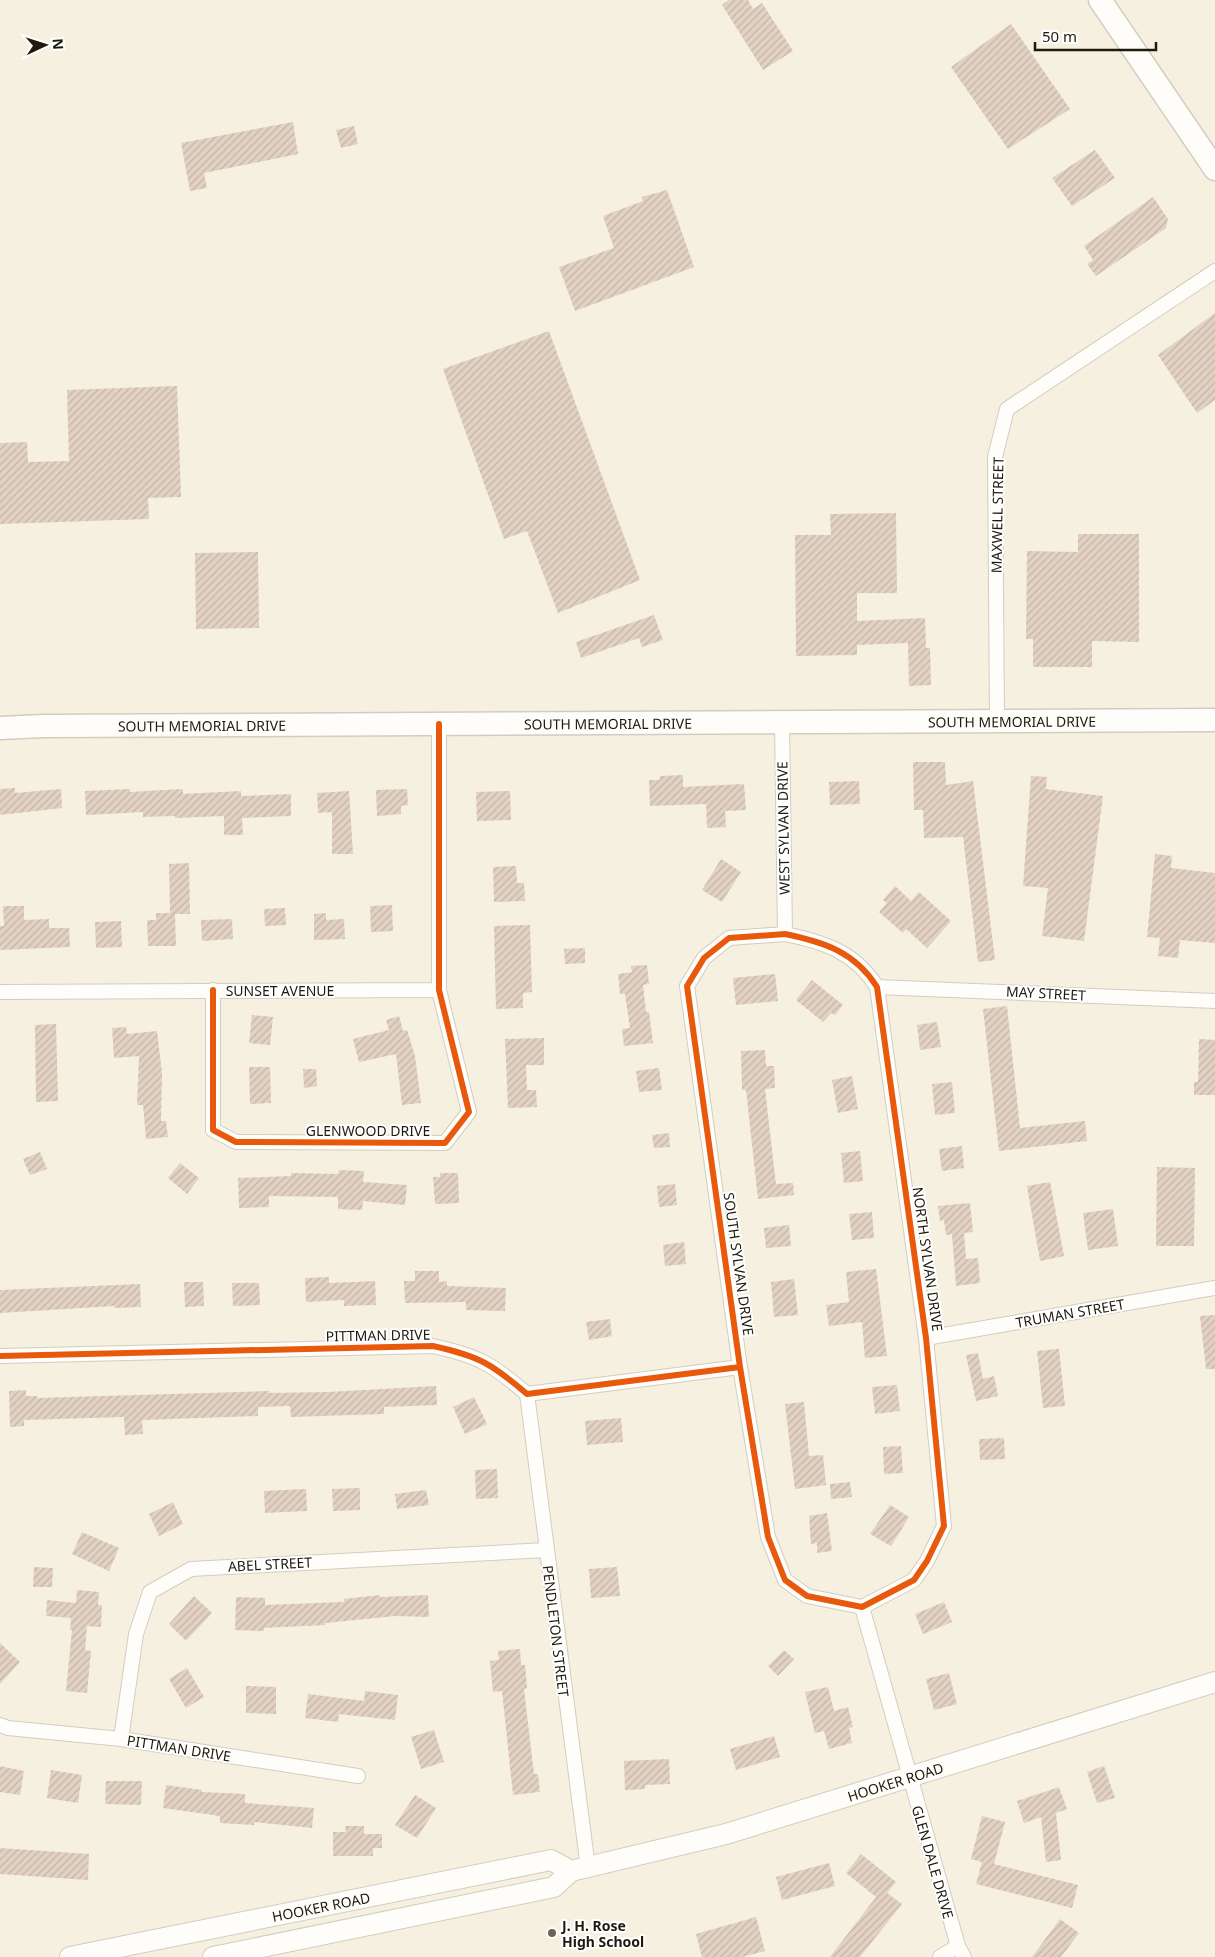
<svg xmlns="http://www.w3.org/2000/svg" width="1215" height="1957" font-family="'Noto Sans',sans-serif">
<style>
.building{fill:url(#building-hatch)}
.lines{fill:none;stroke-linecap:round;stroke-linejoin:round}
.street-casing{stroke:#d2cdbf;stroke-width:16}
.secondary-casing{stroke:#d2cdbf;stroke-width:22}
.primary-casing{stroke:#d2cdbf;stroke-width:25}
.street{stroke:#fefdfa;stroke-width:14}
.secondary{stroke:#fefdfa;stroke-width:20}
.primary{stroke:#fefdfa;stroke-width:22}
.cycleway-casing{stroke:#fff;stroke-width:9}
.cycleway{stroke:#e8590c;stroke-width:6}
.poi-dot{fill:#6a6557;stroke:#fff;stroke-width:2}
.labels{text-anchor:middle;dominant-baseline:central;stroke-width:4;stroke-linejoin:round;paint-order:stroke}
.street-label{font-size:14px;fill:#1f1a0d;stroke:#fff}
.poi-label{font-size:14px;font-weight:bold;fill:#1f1a0d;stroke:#fff;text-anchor:start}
</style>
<defs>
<pattern id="building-hatch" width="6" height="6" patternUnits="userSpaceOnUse" patternTransform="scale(1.25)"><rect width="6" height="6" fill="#e3d2c3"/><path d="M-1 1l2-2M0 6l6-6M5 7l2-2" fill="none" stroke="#c2b4a6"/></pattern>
</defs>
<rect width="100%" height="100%" fill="#f6f0e0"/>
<path class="building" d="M729,0H748L753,9L762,3L793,51L763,70L722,5Z
M1011,24L1070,109L1008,149L951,67Z
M293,122L298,154L204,173L207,188L190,191L181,143Z
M354,126L358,144L341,148L336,130Z
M1095,150L1115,178L1072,206L1052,178Z
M667,190L694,267L575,311L559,267L614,248L603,216L643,201L642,197Z
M1153,197L1168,219L1166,228L1096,276L1087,264L1093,260L1084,246Z
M1215,313V400L1197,413L1158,355Z
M549,331L640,580L558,613L527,531L504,539L443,369Z
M177,386L181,497L148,498L149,519L0,524V443L27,442L28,462L69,461L67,390Z
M896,513L897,593H857V621L925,618L926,648H930L931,685L909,686L908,643L857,645V655L796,656L795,535H831L830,514Z
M1078,534H1139V642L1092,641V667H1033V639H1026L1027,551L1078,552Z
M258,552L259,628L196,629L195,553Z
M654,615L663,640L642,647L639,638L581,658L576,642Z
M913,762H945L946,785L973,781L995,960L978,962L963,837L924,838L923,810H914Z
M683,775V787L744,784L746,810L725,811L726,827L707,828L706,804L650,806L649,780H660V776Z
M1031,776L1047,777L1046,789L1103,796L1084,941L1042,936L1048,888L1023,886Z
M859,781L860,804L830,805L829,782Z
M15,788V793L61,789L62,808L0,815V789Z
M130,789V792L183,789V794L241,791V796L291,794V816L242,818L243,835H224V816L175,818V816L143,817V812L86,815L85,791Z
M407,789L408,805L401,806V814L377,816L376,790Z
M349,791L353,854H332V812L318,813L317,793Z
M510,791L511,820L477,821L476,792Z
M1155,854L1172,856L1171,868L1215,873V943L1180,940L1178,958L1158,956L1160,938L1147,937Z
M721,859L741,872L722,902L702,890Z
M189,863L190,914H175L176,946H148L147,920H156V913H170L169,864Z
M516,866L517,883H524L525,901L494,902L493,867Z
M895,886L911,901L919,892L951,921L927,948L906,929L903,933L879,912L887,903L883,900Z
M392,905L393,931L371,932L370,906Z
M3,906H24V920L49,919V928H69L70,947L0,950V926H4Z
M285,908L286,925L265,926L264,909Z
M326,913V920L344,919L345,939L314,940V914Z
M232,919L233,939L202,941L201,920Z
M121,921L122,947L96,948L95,922Z
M530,925L532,992L523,993V1008L496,1009L494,926Z
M585,948V963L565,964L564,949Z
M647,965L649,984L643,985L646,1012H649L653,1043L624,1046L622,1029L630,1028L625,994H620L618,974L632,972L631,966Z
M775,974L778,1001L736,1005L733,978Z
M812,980L843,1005L835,1015L831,1013L823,1022L796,1000Z
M1007,1006L1020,1128L1085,1121L1087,1141L999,1151L983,1009Z
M252,1015L273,1017L270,1045L249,1043Z
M399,1016L403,1031L407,1030L415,1056L421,1103L402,1105L396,1054L359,1062L353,1039L389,1030L386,1020Z
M937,1022L941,1047L920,1050L917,1025Z
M56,1024L58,1101L36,1102L35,1025Z
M126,1027L127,1034L157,1031L162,1073L161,1121H166L168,1137L146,1139L143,1105H137L139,1056L114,1058L112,1028Z
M544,1038V1065H526L527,1090H536L537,1107L508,1108L505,1039Z
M1199,1039L1215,1040V1095H1194V1082H1198Z
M765,1050L766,1066H774L775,1088L765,1089L776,1184L793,1183L794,1195L758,1199L746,1090H742L741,1051Z
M249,1067H270L271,1103L250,1104Z
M659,1068L662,1090L639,1092L636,1071Z
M303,1069H316L317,1086L304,1088Z
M852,1076L858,1109L838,1113L832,1080Z
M952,1082L955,1113L935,1115L932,1084Z
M669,1133L670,1147L654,1148L652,1135Z
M962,1146L964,1168L942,1171L939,1149Z
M860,1151L863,1181L844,1183L841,1153Z
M40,1152L47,1169L30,1175L23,1159Z
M180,1163L199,1178L187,1194L168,1178Z
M1157,1167L1195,1168L1194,1246H1156Z
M339,1170L364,1171L363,1182L407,1185L405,1205L363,1201L362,1210L338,1209V1197L269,1196V1207L239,1208L238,1178L291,1176V1173L338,1174Z
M440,1173H458L459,1203L435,1204L433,1177H440Z
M1050,1182L1064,1256L1040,1261L1027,1186Z
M675,1184L677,1205L659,1207L657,1186Z
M970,1203L973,1232L964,1233L966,1259L978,1258L980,1283L956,1286L952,1234L946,1235L944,1220L940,1221L938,1206Z
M1113,1209L1118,1246L1088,1250L1083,1213Z
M872,1212L874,1238L852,1240L849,1214Z
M789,1225L791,1246L766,1248L764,1228Z
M684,1242L686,1264L665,1266L663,1245Z
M876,1269L887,1356L865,1358L862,1322L829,1326L826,1305L849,1302L846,1272Z
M415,1271H439V1282L447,1281V1286L506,1288L505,1311L466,1310V1302L405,1303L404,1281H415Z
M329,1277V1283L375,1281L376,1305L344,1306V1300L306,1302L305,1278Z
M794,1279L798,1315L774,1317L771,1282Z
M184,1282H203L204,1306L185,1307Z
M232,1283H259L260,1305L233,1306Z
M140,1284L141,1307L114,1308V1306L0,1313V1290Z
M1215,1315V1369H1206L1200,1316Z
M610,1319L612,1336L589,1340L586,1322Z
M1059,1349L1065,1406L1043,1408L1037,1351Z
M978,1353L983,1379L994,1376L998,1396L976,1401L966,1355Z
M897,1385L900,1411L875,1414L872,1387Z
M436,1386L437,1405L384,1407V1414L291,1417L290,1406L258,1407V1416L142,1420L143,1434L125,1435L124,1417L24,1420V1426L10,1427L9,1391L26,1390V1396H37V1398L269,1391V1393L328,1392Z
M474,1397L487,1424L465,1434L453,1407Z
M804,1402L809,1456L823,1455L826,1485L795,1489L785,1404Z
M621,1418L623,1442L587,1445L585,1421Z
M1004,1438L1005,1459L980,1460L979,1439Z
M901,1446L903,1473L884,1474L883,1447Z
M497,1469L498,1498L476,1499L475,1470Z
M850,1482L852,1497L831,1499L830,1484Z
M360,1488V1510L333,1511L332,1489Z
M306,1489L307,1511L265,1513L264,1491Z
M426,1490L429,1505L397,1509L395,1494Z
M173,1502L183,1524L159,1536L149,1514Z
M890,1505L909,1517L891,1546L870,1534Z
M827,1513L832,1551L817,1553V1543L811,1544L809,1516Z
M82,1532L119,1548L109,1571L72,1554Z
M34,1567L53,1568L52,1587H33Z
M617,1567L620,1596L591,1598L589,1569Z
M77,1590L99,1592L98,1605H102L101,1627L87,1626L85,1650L91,1651L87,1693L66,1691L72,1630H70L71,1618L46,1616L47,1600L76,1603Z
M380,1595V1597L428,1595L429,1617L395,1616L325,1623V1625L264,1628V1631L235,1630L236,1597L265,1598V1605L344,1602V1599Z
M194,1596L212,1613L186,1641L169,1624Z
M944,1602L952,1622L923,1634L915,1614Z
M0,1643L20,1662L0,1684Z
M520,1649L521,1665H525L527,1688L524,1689L534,1774H538L540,1792L513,1795L502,1691L493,1692L490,1661L499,1660L498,1651Z
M784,1650L794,1659L778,1676L768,1666Z
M187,1668L204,1697L186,1708L169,1679Z
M949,1673L957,1704L934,1710L926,1679Z
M246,1686L276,1687V1714L246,1713Z
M828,1687L834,1711L848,1707L853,1727L849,1728L852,1743L829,1749L824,1731L815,1733L805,1692Z
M365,1691L398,1695L395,1720L339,1714L338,1722L305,1718L308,1694L364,1701Z
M434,1730L444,1762L421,1769L411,1737Z
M774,1736L780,1757L736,1770L730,1749Z
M669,1759L670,1784L645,1785V1789L625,1790L624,1761Z
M0,1766L24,1771L20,1795L0,1792Z
M1104,1766L1115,1798L1097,1803L1087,1772Z
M51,1770L82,1775L78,1803L47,1798Z
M106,1781H142L141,1805L105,1804Z
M166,1785L202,1790V1792L245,1794V1803L314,1808L312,1828L254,1822V1825L220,1823V1816L163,1808Z
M1059,1787L1067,1809L1056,1813L1061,1860L1046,1862L1041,1817L1024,1823L1017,1801Z
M415,1795L436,1808L417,1838L395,1825Z
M982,1816L1005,1822L994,1864L1078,1885L1072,1908L976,1884L982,1862L971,1859Z
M345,1826H364V1834H382V1848H373V1856H333V1832H346Z
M0,1848L89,1854L88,1880L0,1874Z
M861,1854L896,1882L887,1893L902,1904L860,1957H830L876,1897L846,1873Z
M829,1863L835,1886L782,1900L776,1877Z
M756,1917L765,1951L742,1957H702L696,1934Z
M1060,1919L1079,1933L1061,1957H1032Z"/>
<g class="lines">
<defs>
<path id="street" d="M997,721L995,457L1007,409L1215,271
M782,722L785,934
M785,934C824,942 855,952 877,987L926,1338L944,1526L927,1561L914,1580L862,1607L807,1596L785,1580L768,1537L740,1367L687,986L704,958L729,938Z
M877,987L1215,1001
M213,990V1130L236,1142L445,1143L469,1112L439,990V724
M0,992L439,990
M926,1338L1215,1288
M0,1356L433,1346C479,1356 492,1364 527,1394L740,1367
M527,1394L588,1868
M862,1607L958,1946L964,1957
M0,1725L8,1728L121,1739L358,1776
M121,1739L136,1634L150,1592L191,1569L546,1550
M940,1957L958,1946"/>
<g id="secondary">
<path id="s1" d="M70,1957L551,1860L571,1871"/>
<path id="s2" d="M213,1957L554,1887L571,1871L726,1834L1215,1682"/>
</g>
<g id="primary">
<path d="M1100,0L1215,169"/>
<path id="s3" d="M0,728L43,726L1215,720"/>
</g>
</defs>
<use href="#street" class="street-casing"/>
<use href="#secondary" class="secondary-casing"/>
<use href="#primary" class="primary-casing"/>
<use href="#street" class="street"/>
<use href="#secondary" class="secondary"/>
<use href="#primary" class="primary"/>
<defs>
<path id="cycleway" d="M785,934C824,942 855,952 877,987L926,1338L944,1526L927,1561L914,1580L862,1607L807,1596L785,1580L768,1537L740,1367L687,986L704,958L729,938Z
M213,990V1130L236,1142L445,1143L469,1112L439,990V724
M0,1356L433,1346C479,1356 492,1364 527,1394L740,1367"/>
</defs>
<use href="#cycleway" class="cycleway-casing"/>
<use href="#cycleway" class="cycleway"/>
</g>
<circle class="poi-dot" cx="552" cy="1933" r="5"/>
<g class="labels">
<g class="street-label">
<text transform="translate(997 515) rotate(-89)">MAXWELL STREET</text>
<text stroke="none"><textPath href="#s3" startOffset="1012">SOUTH MEMORIAL DRIVE</textPath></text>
<text stroke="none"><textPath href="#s3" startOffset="608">SOUTH MEMORIAL DRIVE</textPath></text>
<text stroke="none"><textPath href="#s3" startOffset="202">SOUTH MEMORIAL DRIVE</textPath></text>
<text transform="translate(783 828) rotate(-91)">WEST SYLVAN DRIVE</text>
<text x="280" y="990">SUNSET AVENUE</text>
<text transform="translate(1046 993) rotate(3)">MAY STREET</text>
<text x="368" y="1130">GLENWOOD DRIVE</text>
<text transform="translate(928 1259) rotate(82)">NORTH SYLVAN DRIVE</text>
<text transform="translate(739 1264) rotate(82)">SOUTH SYLVAN DRIVE</text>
<text transform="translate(1070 1313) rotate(-10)">TRUMAN STREET</text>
<text transform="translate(378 1335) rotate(-1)">PITTMAN DRIVE</text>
<text transform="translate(270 1564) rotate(-3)">ABEL STREET</text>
<text transform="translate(556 1631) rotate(83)">PENDLETON STREET</text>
<text transform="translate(179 1748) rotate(9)">PITTMAN DRIVE</text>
<text stroke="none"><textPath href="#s2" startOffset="708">HOOKER ROAD</textPath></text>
<text transform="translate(933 1862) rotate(74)">GLEN DALE DRIVE</text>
<text stroke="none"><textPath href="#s1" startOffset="256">HOOKER ROAD</textPath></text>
</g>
<g class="poi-label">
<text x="562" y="1925">J. H. Rose<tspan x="562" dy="16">High School</tspan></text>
</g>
</g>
<g transform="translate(45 45) rotate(86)" stroke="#ffffff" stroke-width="4" paint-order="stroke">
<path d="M0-4L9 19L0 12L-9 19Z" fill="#1f1a0d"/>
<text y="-8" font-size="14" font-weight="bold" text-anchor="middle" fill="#1f1a0d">N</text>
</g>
<path d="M1035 42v8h121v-8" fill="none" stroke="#1f1a0d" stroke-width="2.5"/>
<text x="1042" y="42" font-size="15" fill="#1f1a0d" stroke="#ffffff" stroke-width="4" paint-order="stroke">50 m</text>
</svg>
